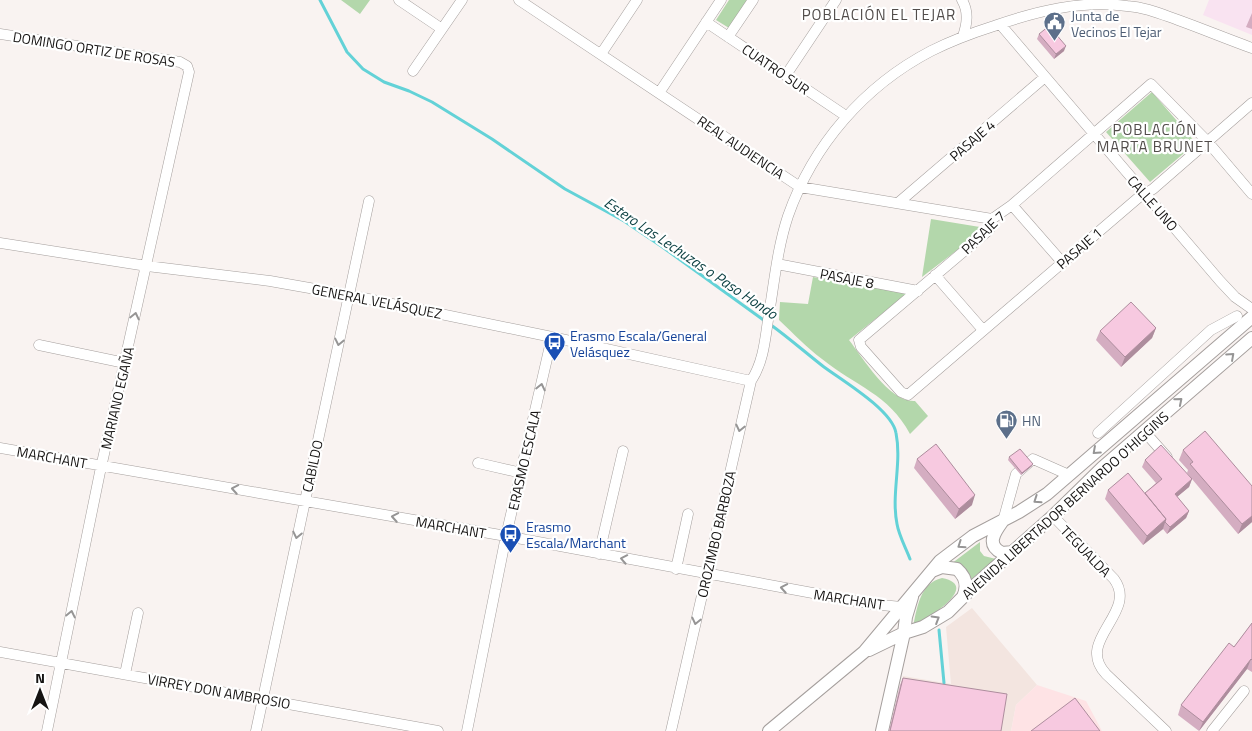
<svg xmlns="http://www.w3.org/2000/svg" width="1252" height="731" font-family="'Titillium Web',sans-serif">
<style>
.built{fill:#f3e5e0}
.industrial{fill:#fee3e5}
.education{fill:#f9e3f1}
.green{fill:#b3d7ab}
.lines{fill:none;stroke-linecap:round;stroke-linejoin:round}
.stream{stroke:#63d2d7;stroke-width:3}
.minor-casing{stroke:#a59f9d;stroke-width:11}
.major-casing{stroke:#a59f9d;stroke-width:14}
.minor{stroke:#fff;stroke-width:10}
.major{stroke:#fff;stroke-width:12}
.wall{fill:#d4adc1}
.shaded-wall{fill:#ad8d9d}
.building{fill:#f7c9e0;stroke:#ad8d9d}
.oneway{stroke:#969595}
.labels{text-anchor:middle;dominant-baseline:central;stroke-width:4.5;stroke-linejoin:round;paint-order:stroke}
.service-label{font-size:14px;fill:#4e5e75;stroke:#fff;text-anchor:start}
.street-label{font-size:14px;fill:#161413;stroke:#fff}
.transit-label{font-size:14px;fill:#164399;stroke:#fff;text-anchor:start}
.neighbourhood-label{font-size:15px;letter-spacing:1px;fill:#524d4b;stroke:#fff}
.water-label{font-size:15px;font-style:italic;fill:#0e4244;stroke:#fff}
</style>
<rect width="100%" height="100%" fill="#f9f3f1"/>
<path class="built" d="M972,608L1037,685L1016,705L1011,731H890L903,676L951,684L946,627Z"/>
<path class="industrial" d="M1037,685L1086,701L1102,731H1011L1016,705Z"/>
<path class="education" d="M1209,0H1252V35L1203,15Z"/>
<path class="green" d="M341,0H370L360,14Z
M729,0H747L729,28L716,20Z
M1152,92L1196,143L1150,182L1106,132Z
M931,219L986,228L922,277Z
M813,277L908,293L849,340C863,358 890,403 915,401L928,416L910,434C889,394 855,386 822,359C807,348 793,333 779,320L780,302L808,304Z
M980,542V551L984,556L996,559L970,580C968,566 963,567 951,564Z
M942,578C983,586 924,620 913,627C917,608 920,583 942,578Z"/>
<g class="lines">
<path class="stream" d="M320,0L347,52L363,69L384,82L409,91L432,102L492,139L565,189L624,221L661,246L765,321
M771,325C789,338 806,353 824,367C843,381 892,410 896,433C902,463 891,494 897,524C899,536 906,548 910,559
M939,630L944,683"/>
<defs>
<path id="minor" d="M399,0L442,29
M519,0L800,187L992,219
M962,0C969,12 967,24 963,36
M706,22L846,116
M1000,24L1220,281L1235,297L1252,309
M0,34L180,62L187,66L189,72L100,472L47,731
M728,37L753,0
M601,54L637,0
M413,71L462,0
M786,75L836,0
M659,93L721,0
M898,203L1045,77
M1012,205L1062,262
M992,219L991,227L989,230L859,340L861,347L901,392L908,395L1138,198L1153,189L1252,103
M992,219L1012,205L1151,84L1207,141L1252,194
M0,243L147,266L270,281L349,295L552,337L751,381
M777,264L918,291
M935,275L983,330
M39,345L125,363
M1144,431L1167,457
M1098,433L1211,330L1237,316
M0,448L506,536L872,604L901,607
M478,463L522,473
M1053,516L1114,579C1139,613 1074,640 1106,674L1166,731
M1003,521L1016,474L1033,459L1069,475
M599,554L623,451
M676,569L688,514
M0,652L438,731
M125,674L138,613
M256,731L369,201
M467,731L506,536L552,337
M671,731L751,381C763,363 765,341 768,320C774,285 777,249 788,216C813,145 864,86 931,51C951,41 972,33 994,26C1037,11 1081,0 1127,6C1145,7 1161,14 1178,20C1203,29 1227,39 1252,48
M1212,731L1244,691"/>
<path id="major" d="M1002,522C994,533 986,545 1002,553L1013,552
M932,571L942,567L957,569C966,577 968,586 963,597
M869,650L904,633L923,627L948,612L974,586L1053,516L1103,467L1252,338
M769,731L864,652L940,561L973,536L1019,512L1047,494L1252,317
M882,731L904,633L906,617L912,597"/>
</defs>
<use href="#minor" class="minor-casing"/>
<use href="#major" class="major-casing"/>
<use href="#minor" class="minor"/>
<use href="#major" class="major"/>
</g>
<path class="wall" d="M1252,13V29L1246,27Z
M1039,34L1064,51L1054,59L1037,39Z
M1156,328L1152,338L1121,367L1096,340L1100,331Z
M1183,450L1252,486V522L1238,534L1187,473L1188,470L1179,460Z
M1009,457L1032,466L1021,475L1008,460Z
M917,459L972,505L955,519L914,468Z
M1145,460L1192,479L1189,487L1177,497L1189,511L1186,518L1167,534L1163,529L1143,545L1105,499L1108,490L1145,493L1156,483L1142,467Z
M1252,623V672L1247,669L1199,731L1178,715L1181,705L1234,647Z
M903,678L1001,731H889L900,685Z"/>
<path class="shaded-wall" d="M1066,46L1064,51L1054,59L1056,54Z
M1156,328L1152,338L1121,367L1125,357Z
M1033,464L1032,466L1021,475L1022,473Z
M1192,479L1189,487L1172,501L1175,494Z
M975,495L972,505L955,519L959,509Z
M1189,511L1186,518L1167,534L1170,527Z
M1252,516V522L1238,534L1242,524Z
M1166,519L1163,529L1143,545L1147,536Z
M1251,659L1247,669L1199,731L1203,722Z"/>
<path class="building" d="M1049,26L1066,46L1056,54L1039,34Z
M1131,302L1156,328L1125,357L1100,331Z
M1205,431L1252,486V516L1242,524L1190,464L1193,462L1183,450Z
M936,444L975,495L959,509L917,459Z
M1161,445L1192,479L1175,494L1189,511L1170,527L1165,522L1166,519L1145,493L1162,479L1145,460Z
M1020,449L1033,464L1022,473L1009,457Z
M1128,473L1166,519L1147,536L1108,490Z
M1252,623V660L1251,659L1203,722L1181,705L1229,643L1234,647Z
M903,678L1007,694L1001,731H890Z
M1075,698L1100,731H1031Z"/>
<defs><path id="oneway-chevron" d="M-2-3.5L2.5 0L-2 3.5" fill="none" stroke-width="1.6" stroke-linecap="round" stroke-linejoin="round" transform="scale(1.25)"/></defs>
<g class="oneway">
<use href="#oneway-chevron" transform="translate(135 316) rotate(-77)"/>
<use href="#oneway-chevron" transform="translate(339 342) rotate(102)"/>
<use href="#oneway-chevron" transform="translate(1231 356) rotate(-42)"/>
<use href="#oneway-chevron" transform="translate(541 387) rotate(-77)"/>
<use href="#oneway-chevron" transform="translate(1179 401) rotate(-40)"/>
<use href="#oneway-chevron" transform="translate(740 428) rotate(103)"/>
<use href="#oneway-chevron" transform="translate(1096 451) rotate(138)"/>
<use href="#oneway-chevron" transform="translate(235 489) rotate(-170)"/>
<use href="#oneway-chevron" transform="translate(1037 500) rotate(146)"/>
<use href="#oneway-chevron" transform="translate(395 517) rotate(-170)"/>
<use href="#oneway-chevron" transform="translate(297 535) rotate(102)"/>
<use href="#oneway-chevron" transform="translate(961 545) rotate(146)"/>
<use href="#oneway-chevron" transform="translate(624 559) rotate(-169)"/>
<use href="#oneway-chevron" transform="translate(784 588) rotate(-170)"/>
<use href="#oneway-chevron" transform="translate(71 614) rotate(-78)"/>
<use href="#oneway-chevron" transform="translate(936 619) rotate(-31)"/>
<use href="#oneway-chevron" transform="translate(696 621) rotate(103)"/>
</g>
<defs>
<symbol id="civic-pin" viewBox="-11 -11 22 30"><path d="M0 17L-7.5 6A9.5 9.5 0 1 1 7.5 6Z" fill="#5c6f8a" stroke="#fff"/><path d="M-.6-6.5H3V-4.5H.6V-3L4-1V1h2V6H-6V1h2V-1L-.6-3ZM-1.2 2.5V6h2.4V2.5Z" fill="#fff"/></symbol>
<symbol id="bus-pin" viewBox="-11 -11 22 30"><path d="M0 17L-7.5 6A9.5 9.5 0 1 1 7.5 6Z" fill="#1a4fb4" stroke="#fff"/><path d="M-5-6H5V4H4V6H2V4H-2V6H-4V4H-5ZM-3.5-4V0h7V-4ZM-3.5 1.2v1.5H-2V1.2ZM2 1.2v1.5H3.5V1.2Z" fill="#fff"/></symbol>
<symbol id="fuel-pin" viewBox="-11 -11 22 30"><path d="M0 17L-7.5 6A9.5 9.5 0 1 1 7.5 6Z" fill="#5c6f8a" stroke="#fff"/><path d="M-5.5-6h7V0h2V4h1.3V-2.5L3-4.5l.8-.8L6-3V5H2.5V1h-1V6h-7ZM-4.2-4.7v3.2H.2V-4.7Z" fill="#fff"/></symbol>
</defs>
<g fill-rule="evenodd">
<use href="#civic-pin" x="1042" y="10" width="25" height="34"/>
<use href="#bus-pin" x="542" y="330" width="25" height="34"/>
<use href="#fuel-pin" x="994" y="408" width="25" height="34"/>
<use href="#bus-pin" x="498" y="522" width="25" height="34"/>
</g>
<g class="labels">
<g class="service-label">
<text x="1071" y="15">Junta de<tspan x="1071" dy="16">Vecinos El Tejar</tspan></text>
<text x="1022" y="420">HN</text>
</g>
<g class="street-label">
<text transform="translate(94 49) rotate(9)">DOMINGO ORTIZ DE ROSAS</text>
<text transform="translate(776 69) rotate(34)">CUATRO SUR</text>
<text transform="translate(972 140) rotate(-41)">PASAJE 4</text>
<text transform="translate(741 147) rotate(34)">REAL AUDIENCIA</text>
<text transform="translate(1153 203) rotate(49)">CALLE UNO</text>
<text transform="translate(983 232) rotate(-44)">PASAJE 7</text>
<text transform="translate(1079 248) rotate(-41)">PASAJE 1</text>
<text transform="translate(847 278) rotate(11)">PASAJE 8</text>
<text transform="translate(377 301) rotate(11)">GENERAL VELÁSQUEZ</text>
<text transform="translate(117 398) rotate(-77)">MARIANO EGAÑA</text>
<text transform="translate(52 457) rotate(10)">MARCHANT</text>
<text transform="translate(524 460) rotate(-77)">ERASMO ESCALA</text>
<text transform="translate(312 466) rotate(-78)">CABILDO</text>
<text transform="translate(1065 505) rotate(-42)">AVENIDA LIBERTADOR BERNARDO O'HIGGINS</text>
<text transform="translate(451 527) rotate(10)">MARCHANT</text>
<text transform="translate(716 534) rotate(-77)">OROZIMBO BARBOZA</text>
<text transform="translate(1086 551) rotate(46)">TEGUALDA</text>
<text transform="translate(849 599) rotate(9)">MARCHANT</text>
<text transform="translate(219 691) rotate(10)">VIRREY DON AMBROSIO</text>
</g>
<g class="transit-label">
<text x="570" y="335">Erasmo Escala/General<tspan x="570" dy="16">Velásquez</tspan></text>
<text x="526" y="526">Erasmo<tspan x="526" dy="16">Escala/Marchant</tspan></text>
</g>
<g class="neighbourhood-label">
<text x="879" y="14">POBLACIÓN EL TEJAR</text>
<text x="1155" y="129">POBLACIÓN<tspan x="1155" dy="17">MARTA BRUNET</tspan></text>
</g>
<g class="water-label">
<text transform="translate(691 258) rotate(34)">Estero Las Lechuzas o Paso Hondo</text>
</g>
</g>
<g transform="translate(40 691)" stroke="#ffffff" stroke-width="4" paint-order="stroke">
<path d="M0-4L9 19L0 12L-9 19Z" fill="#161413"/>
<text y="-8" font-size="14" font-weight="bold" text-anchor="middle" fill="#161413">N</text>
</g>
</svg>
